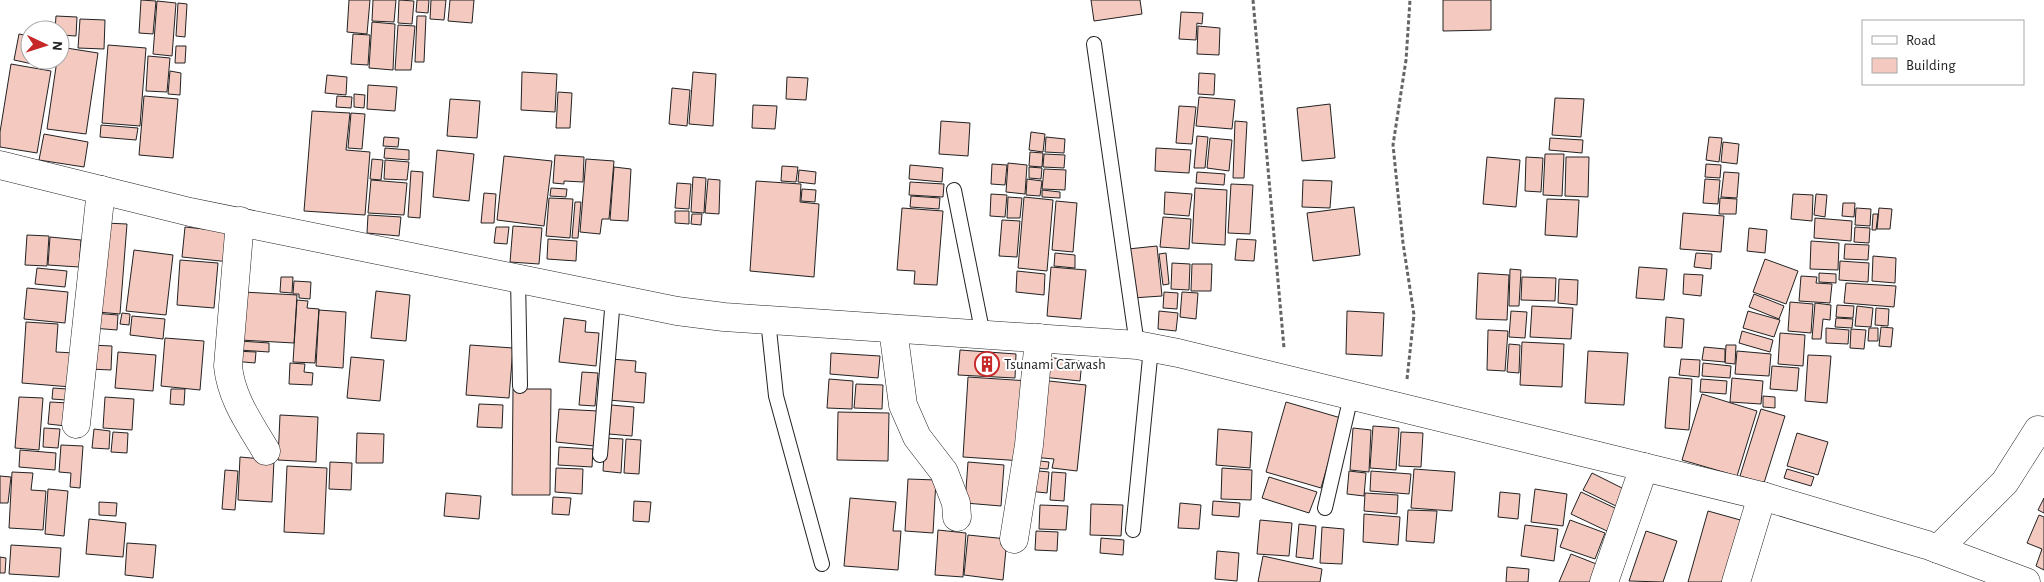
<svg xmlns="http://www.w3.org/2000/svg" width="2044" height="582" font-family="'Alegreya Sans',sans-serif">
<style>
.building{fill:#f3c9c0;stroke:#222}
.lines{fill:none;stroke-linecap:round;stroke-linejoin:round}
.service-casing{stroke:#222;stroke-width:16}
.minor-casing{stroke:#222;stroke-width:29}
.tertiary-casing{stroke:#222;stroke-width:29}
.path{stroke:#646464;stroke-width:3;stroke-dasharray:4 2.5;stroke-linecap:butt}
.service{stroke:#fff;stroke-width:14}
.minor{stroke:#fff;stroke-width:28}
.tertiary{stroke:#fff;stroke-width:28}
.labels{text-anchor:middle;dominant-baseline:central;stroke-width:4;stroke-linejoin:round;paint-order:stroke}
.poi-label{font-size:15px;fill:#222;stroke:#fff;text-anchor:start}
</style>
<rect width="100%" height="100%" fill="#fff"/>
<path class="building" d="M141,0L156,1L153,34L139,33Z
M349,0H370L367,34L347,32Z
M373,0H396L394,22L372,21Z
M399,0L414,1L412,24L398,23Z
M417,0H429L428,13L416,12Z
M431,0H446L444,20L430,19Z
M450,0H474L472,23L448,21Z
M1091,0H1140L1142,14L1094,21Z
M1443,0H1491V30L1443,31Z
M157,1L176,3L172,56L153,54Z
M178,3L187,4L185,37L176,36Z
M1181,12L1203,13L1202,24L1197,23L1196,40L1179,39Z
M56,16L77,17L76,36L60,35V30H55Z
M417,16H426L424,62H415Z
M80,19L105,20L104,49L78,48Z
M372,22L395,24L393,70L369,68Z
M398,25L415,26L411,70H395Z
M1198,26L1220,28L1219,55L1197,54Z
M19,34L30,36V60H53L51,68L14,60Z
M353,34L370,35L368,65L351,64Z
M108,45L146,48L140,126L102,123Z
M176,46H186L185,63H175Z
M60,47L98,53L86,134L47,129L57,60H60Z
M148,56L170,58L167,92L146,91Z
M11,64L51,71L37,153L0,147V132Z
M170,71L181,73L180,95L168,94Z
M522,72L557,74L555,112L521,110Z
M693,72L716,74L713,126L689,124Z
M1199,73L1215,74L1214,95L1198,94Z
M327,75L347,77L346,95L325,93Z
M787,77L808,78L806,100L786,99Z
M368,85L397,87L395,111L367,109Z
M672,88L690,90L687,126L669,124Z
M558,92L572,93L570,128H556Z
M354,94L365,95L364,108L354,107Z
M144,96L178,99L173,158L139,155Z
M337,96L352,97L351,108L336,107Z
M1199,97L1235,100L1232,129L1196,126Z
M1555,98L1584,99L1581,137L1552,135Z
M450,99L480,101L477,138L447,136Z
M1330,104L1335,158L1302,161L1297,108Z
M753,105L777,106L775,129L752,128Z
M1179,106L1196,107L1192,144L1176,143Z
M312,111L350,113L346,150L370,152L365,215L304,211Z
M351,113L365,114L362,149L348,148Z
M941,121L970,123L968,156L939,154Z
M1235,121L1247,122L1244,178H1233Z
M101,125L138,128L136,140L100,137Z
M1031,132L1045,134L1043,152L1029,150Z
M44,134L88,142L84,167L39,160Z
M1197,136L1208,137L1205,168H1194Z
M384,137L399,138L398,147L383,146Z
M1046,137L1065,139L1064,153L1045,152Z
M1709,137L1722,138L1719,162L1706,160Z
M1210,138L1232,140L1229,171L1207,168Z
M1550,138L1583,140L1582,153L1549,150Z
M1723,142L1739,144L1737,164L1721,162Z
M385,148L409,150V160L384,158Z
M1156,148L1191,150L1189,173L1155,171Z
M437,150L474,154L469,201L433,197Z
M1030,152L1043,153L1042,167L1029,166Z
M1044,154L1065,155L1064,168L1043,167Z
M1545,154H1564L1562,196L1543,195Z
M555,155L584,157L583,182L564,181V184L553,183Z
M504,156L552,161L544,226L497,220Z
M1487,157L1520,160L1516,207L1483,204Z
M1526,157L1543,158L1541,192L1525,191Z
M1566,157H1589L1588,197L1565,196Z
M372,159L383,160L381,180L370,179Z
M586,159L614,161L609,219H602L600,234L580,232Z
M385,160L409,162L407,180L384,179Z
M1008,163L1027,165L1025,194L1006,192Z
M992,164L1007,165L1005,185L991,184Z
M1706,164L1721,165L1720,178L1705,177Z
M910,165L943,168L942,182L909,179Z
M782,166L798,167L796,182L781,181Z
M614,167L631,169L628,221L610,220Z
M1029,167L1042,168L1041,179L1029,178Z
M1044,169L1066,170L1065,190L1042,189Z
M799,170L816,172L815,184L798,182Z
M411,171L423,172L420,218L408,217Z
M1197,172L1225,174L1224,185L1196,183Z
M1724,172L1739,173L1737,198L1721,197Z
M693,177L706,178L704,213L691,212Z
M708,179L720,180L719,214L705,213Z
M1027,179L1042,181L1040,196L1026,195Z
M1705,179L1720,180L1718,204L1703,203Z
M371,180L407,183L404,215L368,213Z
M1303,180L1332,181L1330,208L1302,207Z
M756,181L801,184L800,202L819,204L814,277L750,271Z
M910,182L944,184L943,197L909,195Z
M677,183L691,184L689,209L675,208Z
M1231,184L1253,185L1250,234L1228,233Z
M551,188L567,189L566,197L550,196Z
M1195,188L1227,190L1225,245L1192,243Z
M802,189L816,190L815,202L801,201Z
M1042,190L1060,192V198L1042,197Z
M1165,192L1192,194L1189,216L1164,214Z
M484,193L496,194L494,223H481Z
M991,194L1007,195L1005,217L990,216Z
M1793,194L1813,195L1812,221L1791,219Z
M1816,194L1827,195L1825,217L1814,215Z
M911,196L940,198L939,209L910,207Z
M1008,197L1022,198L1020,218H1007Z
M1024,197L1053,200L1047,271L1018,268Z
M549,198L573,199L570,238L546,236Z
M1720,198L1737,199L1736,214H1719Z
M1547,199L1579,200L1577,237L1545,235Z
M1056,201L1077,203L1073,252L1052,250Z
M575,202H581L578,238H572Z
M1843,203H1855L1854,217L1842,216Z
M1354,207L1360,255L1313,261L1307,213Z
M902,208L943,211L937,285L914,284L915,271L897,270Z
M1856,208L1871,209L1870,226L1855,225Z
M1879,208L1892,209L1890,229H1877Z
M675,211H689V224L675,223Z
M1683,213L1724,216L1721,252L1680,249Z
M692,214H702L701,225L691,224Z
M1873,214H1878L1876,230H1872Z
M368,215L401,217L399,236L367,233Z
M1163,217L1191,219L1189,249L1160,247Z
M1815,218L1852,221L1851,241L1814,238Z
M1002,220L1020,221L1017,257L999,256Z
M105,223L127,224L120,314L98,312Z
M513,226L542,228L539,264L510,262Z
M185,227L233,232L230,262L182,257Z
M496,227H509L507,244L494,243Z
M1855,227L1870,228L1869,243L1854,242Z
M1749,228L1767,230L1765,253L1747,251Z
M27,235L49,236L47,266L25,265Z
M50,237L81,240L79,267L48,265Z
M548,239L577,241L576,261L547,259Z
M1237,239L1256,240L1254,261L1235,260Z
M1811,241L1839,243L1838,270L1810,269Z
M1845,244L1869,245L1868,260L1844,259Z
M1157,246L1162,296L1132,298L1128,249Z
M134,250L173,255L166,315L126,311Z
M1055,253L1075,255V268L1054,266Z
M1166,253L1169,284L1163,285L1159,254Z
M1696,253L1712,254L1711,269L1694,267Z
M1873,256L1896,258L1895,283L1872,281Z
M1765,259L1798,271L1786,304L1753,292Z
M180,260L218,263L214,308L177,305Z
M1840,261L1869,263L1868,282L1839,280Z
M1172,263L1190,264L1189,290L1171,289Z
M1192,264H1212L1211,291H1191Z
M1051,267L1086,270L1081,319L1047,316Z
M1639,267L1667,269L1664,300L1636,298Z
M37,268L67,271L65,287L35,284Z
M1510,269L1521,270L1519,306H1509Z
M1017,271L1045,274L1044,295L1016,292Z
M1478,273L1509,275L1507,320L1476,319Z
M1819,273L1836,274V283L1819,282Z
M1684,274L1703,275L1701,296L1683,294Z
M1801,276L1817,277L1816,283L1832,284L1830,303L1799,301Z
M281,277H293L292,293L280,292Z
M1522,277L1556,278L1555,301L1521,300Z
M1559,279L1578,280L1577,305L1558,303Z
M294,281L311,282L310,299L299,298V294H293Z
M1846,283L1896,286L1894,307L1844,303Z
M27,288L68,292L65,323L24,319Z
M376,291L410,295L406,341L371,338Z
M243,292L297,295L294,343L240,340Z
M1164,292L1178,293L1177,309L1163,308Z
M1182,292L1198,293L1196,319L1180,317Z
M1754,294L1784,306L1779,319L1749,307Z
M297,300L308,301L307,308L319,309L315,363L293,362Z
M1790,302L1813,304L1811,333L1788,331Z
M1815,303L1831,305L1830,320L1823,319L1821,339H1812Z
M1837,305L1854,306L1853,318L1836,317Z
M1532,306L1573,308L1571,339L1530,337Z
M1857,306L1873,308L1871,327L1855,326Z
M1876,308L1889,309L1888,326L1875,325Z
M319,310L346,312L343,368L316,366Z
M1159,311L1178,313L1176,331L1158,329Z
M1347,311L1384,313L1382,356L1346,354Z
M1511,311L1527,312L1525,338L1509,337Z
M1748,311L1780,320L1774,337L1743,328Z
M93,313L118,315L117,330L92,328Z
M122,313L130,314L129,325L120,324Z
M132,316L165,319L163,339L130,335Z
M1666,317L1684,319L1682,348L1664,347Z
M564,318L586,321L585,332L599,333L596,366L559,362Z
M1836,318L1853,319L1852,328L1835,327Z
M26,322L58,324L56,352L74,353L71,387L22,383Z
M1881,327L1893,328L1891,347L1879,346Z
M1826,328L1849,330L1848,344L1826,343Z
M1869,328H1878V341H1868Z
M1851,329L1866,330L1864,349L1850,348Z
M1488,330L1508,331L1505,371L1487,370Z
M1742,331L1773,340L1770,352L1739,343Z
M1780,333L1805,335L1803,366L1778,364Z
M165,338L204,341L200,390L161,386Z
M240,341L269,343V352L239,350Z
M1522,342L1564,344L1562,387L1520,385Z
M1509,344L1520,345L1519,373L1507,372Z
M90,345L112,346L111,370L89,369Z
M470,345L513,348L509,398L466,395Z
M1726,345H1736L1735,364L1725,363Z
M1704,347L1725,349V362L1702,360Z
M960,350L1016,354L1015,378L958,375Z
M234,351L256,352L255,363L233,361Z
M1588,351L1628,353L1624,405L1585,403Z
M1737,351L1771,354L1769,376L1735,374Z
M118,352L156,355L153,391L115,388Z
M831,353L880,356L878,378L830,374Z
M1808,355L1831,356L1827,403L1805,401Z
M351,357L384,360L380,401L347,398Z
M1044,357L1082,361L1080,381L1042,377Z
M611,359L636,361L635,372L646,373L644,403L608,400Z
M1681,359L1700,360L1699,377L1679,375Z
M290,363L305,364L304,372L313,373L312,385L289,384Z
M1703,363L1731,366L1730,378L1702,376Z
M1772,366L1799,368L1797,391L1770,389Z
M582,372L598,373L595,406L579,405Z
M968,377L1029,381L1023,461L963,457Z
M1669,377L1692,379L1689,430L1665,428Z
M1732,378L1763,381L1761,404L1730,402Z
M829,379L853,381L852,409L827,408Z
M1701,379L1727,381L1726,394L1700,392Z
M1040,380L1086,385L1077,471L1052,468L1054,459L1032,457Z
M856,384L883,385L882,409L854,408Z
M53,388L67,389L66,400L52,399Z
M171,389H185L184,405L170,404Z
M513,389H551L550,495H512Z
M1702,394L1757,411L1737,476L1682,460Z
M1763,396L1775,397V408L1763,407Z
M19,397L43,398L39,450L15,448Z
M105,397L134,399L132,430L103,428Z
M50,402L69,403L66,426L48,424Z
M1286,402L1341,418L1321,488L1266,472Z
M479,404L503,405L502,428L477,427Z
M611,405L634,407L632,436L609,434Z
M559,409L598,411L595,446L556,442Z
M1761,409L1785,416L1764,483L1740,476Z
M838,412L889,413L888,461L837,460Z
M280,415L318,417L316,462L278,460Z
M1373,426L1399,428L1396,470L1370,468Z
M44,428L60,429L58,448L43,447Z
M1353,428L1371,430L1369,472L1350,470Z
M94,429L110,431L109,449L92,448Z
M1218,429L1252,432L1250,468L1216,465Z
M113,432L128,433L127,453L111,452Z
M1401,432L1423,433L1421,467L1399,466Z
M357,433L384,434L383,463H356Z
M1797,433L1828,442L1818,475L1787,466Z
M605,438L623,439L621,473L603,471Z
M626,439L641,440L639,474L624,473Z
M61,445L83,446L80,488L70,487L71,473L59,472Z
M559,447L593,449L592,467L558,465Z
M20,450L56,453L55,470L19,467Z
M240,457L274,460L272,502L238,500Z
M1031,460L1049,462L1048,469L1031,468Z
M330,462L352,463L351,490L329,489Z
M968,462L1004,465L1001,506L965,503Z
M287,466L327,468L324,534L284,532Z
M556,468L583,469L582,494L555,492Z
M1222,468L1252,470L1251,500L1221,499Z
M1414,469L1455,472L1452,511L1411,508Z
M1787,469L1814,477L1811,486L1784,478Z
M225,470L238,471L235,510L222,509Z
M1029,470L1049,472L1047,493L1028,491Z
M1349,471L1366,473L1364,496L1347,494Z
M1371,471L1411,474L1409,494L1370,491Z
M12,472L33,473L31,490L46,491L43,530L9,528Z
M1052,472L1066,473L1064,501L1050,500Z
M1592,473L1624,489L1616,506L1583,490Z
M0,476L11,477L8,503H0Z
M1269,477L1317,492L1309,513L1262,498Z
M908,479L936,480L933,533L905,531Z
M48,489L68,491L64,536L45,534Z
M1535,489L1567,494L1563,526L1531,522Z
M1500,492L1520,494L1518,519L1498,517Z
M1581,492L1617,509L1607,531L1571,514Z
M446,493L481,496L479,519L444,516Z
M1365,493L1398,495L1397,514L1364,511Z
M553,497L571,498L569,515L552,514Z
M850,498L896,502L893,531H901L898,570L844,566Z
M2044,498V513L2038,510Z
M634,501L651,502L649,522L633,521Z
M1213,501L1240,503L1239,517L1212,515Z
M99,502L117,503L116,516L99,515Z
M1180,503L1201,505L1199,529L1178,528Z
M1091,504L1123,505L1121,536L1090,535Z
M1040,505L1068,506L1066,530L1039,529Z
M1408,510L1437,511L1434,543L1406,541Z
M1708,511L1744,521L1727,582H1688Z
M1364,514L1400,517L1398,545L1363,542Z
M2039,515L2044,517V570L2036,566L2042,549L2027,543Z
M89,519L126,523L123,557L86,554Z
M1260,520L1292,523L1289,556L1257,554Z
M1570,520L1605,533L1595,559L1560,547Z
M1299,524L1316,526L1313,559L1296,557Z
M1525,525L1558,529L1554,561L1521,556Z
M1322,527L1344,529L1342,564L1320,563Z
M938,530L966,533L963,577L935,575Z
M1036,531L1058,532L1057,551L1035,550Z
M1646,531L1677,541L1663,582L1629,581Z
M968,535L1007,539L1003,580L964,575Z
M1101,538L1124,540L1123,555L1100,553Z
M127,543L156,545L153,578L125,575Z
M11,545L61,548L59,577L9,574Z
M1217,551L1239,553L1237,581L1215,579Z
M1571,554L1604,567L1598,582H1559Z
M1263,556L1322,569L1320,582H1258Z
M0,557L6,558L5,573H0Z
M1507,567L1529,569L1528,582H1506Z"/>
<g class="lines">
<defs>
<path id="service" d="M1094,44L1137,345
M954,190L983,335
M518,278L520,386
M768,320L776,396L822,564
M600,455L613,298
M1325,508L1351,396
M1133,530L1151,348"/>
<path id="minor" d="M240,221L228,366C231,398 250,424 266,451
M893,329L903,405L917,437L944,472L956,503L957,517
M76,424L101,190
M1014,539L1029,445L1039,338
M1938,549L2005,482L2038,430
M1604,582L1644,467
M1736,582L1762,496"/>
<path id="tertiary" d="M0,165L190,212L677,311L724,317L1137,345L1178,353L1762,496L1927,545L2026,582"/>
</defs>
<use href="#service" class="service-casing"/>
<use href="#minor" class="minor-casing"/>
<use href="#tertiary" class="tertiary-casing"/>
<path class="path" d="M1253,0L1284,348
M1407,379L1414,315L1403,243L1393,145L1406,60L1410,0"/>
<use href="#service" class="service"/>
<use href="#minor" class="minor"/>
<use href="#tertiary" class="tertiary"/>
</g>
<defs>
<symbol id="building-ring" viewBox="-11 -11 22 22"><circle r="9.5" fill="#fff" stroke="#c62828" stroke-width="1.5"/><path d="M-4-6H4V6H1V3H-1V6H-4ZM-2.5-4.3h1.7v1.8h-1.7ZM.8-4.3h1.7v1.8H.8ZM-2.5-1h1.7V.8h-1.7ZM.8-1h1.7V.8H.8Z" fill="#c62828"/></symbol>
</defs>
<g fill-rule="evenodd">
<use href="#building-ring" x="973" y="350" width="28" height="28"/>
</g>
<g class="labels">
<g class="poi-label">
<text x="1004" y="364">Tsunami Carwash</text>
</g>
</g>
<rect x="1862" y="20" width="162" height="65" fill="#ffffff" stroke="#a7a7a7"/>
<rect x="1872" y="36" width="25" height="8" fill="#ffffff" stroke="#a7a7a7"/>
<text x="1906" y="45" font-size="15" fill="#222222">Road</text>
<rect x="1872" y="58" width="25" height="15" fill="#f3c9c0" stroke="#a7a7a7"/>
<text x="1906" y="70" font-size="15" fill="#222222">Building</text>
<g transform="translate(45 45) rotate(94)"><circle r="24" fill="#ffffff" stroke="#a7a7a7"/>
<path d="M0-4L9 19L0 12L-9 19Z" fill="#c62828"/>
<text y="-8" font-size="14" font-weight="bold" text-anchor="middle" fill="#222222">N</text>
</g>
</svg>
